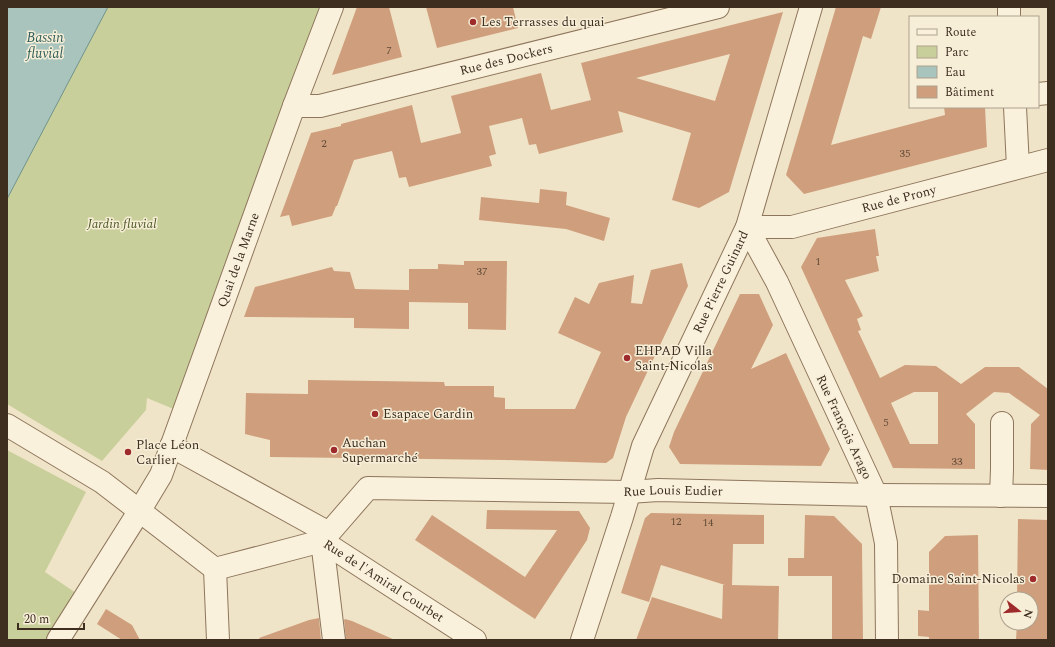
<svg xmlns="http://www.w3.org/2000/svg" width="1055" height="647" font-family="Spectral,serif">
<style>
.green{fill:#c9cf9b}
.water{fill:#a9c4bc;stroke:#6f938a}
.building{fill:#cf9f7d;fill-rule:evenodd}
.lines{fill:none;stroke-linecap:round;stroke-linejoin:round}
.minor-casing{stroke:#8d765c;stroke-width:24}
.minor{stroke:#faf1dc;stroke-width:22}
.poi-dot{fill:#9e2a2b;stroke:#f7eed8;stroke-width:1.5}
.labels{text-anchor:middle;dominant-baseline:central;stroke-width:3;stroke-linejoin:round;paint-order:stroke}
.number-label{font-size:11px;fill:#624a37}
.poi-label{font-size:13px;fill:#3d2e20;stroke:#f7eed8;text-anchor:start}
.street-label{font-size:13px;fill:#3d2e20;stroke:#f7eed8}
.park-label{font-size:13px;font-style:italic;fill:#4d5a26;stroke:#f7eed8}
.water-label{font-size:14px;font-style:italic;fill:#2f5d5a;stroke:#f7eed8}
</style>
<rect width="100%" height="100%" fill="#f0e4c8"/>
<path class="green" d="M108,7H320L176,410L147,398L146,410L102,461L7,404V199Z
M7,450L86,492L45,572L76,593L46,640H7Z"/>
<path class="water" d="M7,7H108L7,199Z"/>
<path class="building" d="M357,7H389L402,57L332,75Z
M426,7H513L518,28L437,48Z
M836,7H881L871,39L863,36L831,145L945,115L944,107H985L987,147L804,194L786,175Z
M783,12L729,192L699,208L672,200L691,133L618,111L623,132L539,154L536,144L529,145L522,118L489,126L496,154L489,156L492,166L409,187L406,177L399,178L392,151L354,160L337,206H336L332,216L292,226L289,215L280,217L311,133L341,126V124L412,105L421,143L461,133L451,96L541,73L551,110L591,100L581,63ZM730,54L715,101L636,78Z
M540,189L567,192L566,205L610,218L604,241L566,229L479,220L481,197L539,203Z
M875,229L879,256H876L879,271L845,280L863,316L857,319L861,330L858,331L880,378L905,365L936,366L961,384L985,367H1019L1048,389V470L1030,469L1031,424L1040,415L1009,393L994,392L966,414L975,424V469L893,468L801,267L817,238ZM914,392H938V444H910L891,403Z
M464,261H507L506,330L468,329V303L409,302V329L354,328V318L244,317L255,287L332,267L334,271L350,272L355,289L409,290V269H438V264L464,265Z
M682,263L688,286L626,417L613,458L606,463L505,460L270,457V440L245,434L246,393L308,394V380L444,382L445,386H494V397L505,398V409H575L601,352L558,333L575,297L589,304L599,283L634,275L631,303L642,304L651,270Z
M740,294H759L773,325L751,369L786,353L830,449L821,466L680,464L669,447L674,432Z
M487,510L579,511L590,528L587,540L535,619L415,540L432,515L525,577L557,530L486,529Z
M651,513L764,515V544H733L732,585L779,586L778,640H636L652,597L722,619L723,585H725L661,565L649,602L621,593L645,518Z
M805,515L834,516L862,544L863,640H832V576H788V558H804Z
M1018,519L1048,520V640H1016L1017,623H1031V599H1017Z
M978,535L979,640H929V637L918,636V610L929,611V552L945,536Z
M106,609L132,625L140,640H122L97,624Z
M319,618L321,640H260L259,638L309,620Z
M345,619L352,621L395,640H346L344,620Z"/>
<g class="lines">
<defs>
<g id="minor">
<path d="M1009,7V17"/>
<path d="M1038,94L1048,93"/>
<path id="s1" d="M294,106H320L718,7"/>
<path d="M1015,107L1018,167"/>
<path d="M7,425L102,482L215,569"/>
<path d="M171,446L329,533"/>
<path d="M1001,496L1002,469V423"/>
<path id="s2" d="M215,569L322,541L475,640"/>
<path d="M215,569L218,640"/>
<path id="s3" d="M58,640L140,510L161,475L294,106L332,7"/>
<path id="s4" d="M334,640L322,541L368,488L629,492L658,490L876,495L1048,496"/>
<path id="s5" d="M582,640L622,517L643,446L747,227L811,7"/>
<path id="s6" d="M887,640L886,543L876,495L777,282L747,227H792L1048,160"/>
</g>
</defs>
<use href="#minor" class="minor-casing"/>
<use href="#minor" class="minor"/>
</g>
<g class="poi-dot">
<circle cx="473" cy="22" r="4"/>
<circle cx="627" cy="358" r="4"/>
<circle cx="375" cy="414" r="4"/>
<circle cx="334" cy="450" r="4"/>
<circle cx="128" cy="452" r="4"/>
<circle cx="1033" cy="579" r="4"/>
</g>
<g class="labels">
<g class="number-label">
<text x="389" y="50">7</text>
<text x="324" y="143">2</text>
<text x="905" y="153">35</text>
<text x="818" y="261">1</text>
<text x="482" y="271">37</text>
<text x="886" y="422">5</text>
<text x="957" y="461">33</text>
<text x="676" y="521">12</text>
<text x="708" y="522">14</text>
</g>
<g class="poi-label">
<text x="481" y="22">Les Terrasses du quai</text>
<text x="635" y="351">EHPAD Villa<tspan x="635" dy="15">Saint-Nicolas</tspan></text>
<text x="383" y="414">Esapace Gardin</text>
<text x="342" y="443">Auchan<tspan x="342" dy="15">Supermarché</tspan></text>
<text x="136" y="445">Place Léon<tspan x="136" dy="15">Carlier</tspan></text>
<text x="1025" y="579" text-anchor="end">Domaine Saint-Nicolas</text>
</g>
<g class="street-label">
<text stroke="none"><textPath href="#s1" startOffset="218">Rue des Dockers</textPath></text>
<text stroke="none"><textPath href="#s6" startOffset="599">Rue de Prony</textPath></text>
<text stroke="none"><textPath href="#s3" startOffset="423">Quai de la Marne</textPath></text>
<text stroke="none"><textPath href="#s5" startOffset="385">Rue Pierre Guinard</textPath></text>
<text transform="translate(844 427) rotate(65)">Rue François Arago</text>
<text stroke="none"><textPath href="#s4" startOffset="475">Rue Louis Eudier</textPath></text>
<text stroke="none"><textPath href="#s2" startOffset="184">Rue de l'Amiral Courbet</textPath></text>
</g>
<g class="park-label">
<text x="122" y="224">Jardin fluvial</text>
</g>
<g class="water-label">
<text x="45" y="37">Bassin<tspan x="45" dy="16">fluvial</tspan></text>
</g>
</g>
<rect width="1055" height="647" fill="none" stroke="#3d2e20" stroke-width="16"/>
<rect x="909" y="16" width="130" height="92" fill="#f7eed8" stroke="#ada18e"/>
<rect x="917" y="29" width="20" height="6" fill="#faf1dc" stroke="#ada18e"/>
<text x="945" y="36" font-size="12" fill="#3d2e20">Route</text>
<rect x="917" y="46" width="20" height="12" fill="#c9cf9b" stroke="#ada18e"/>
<text x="945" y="56" font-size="12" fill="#3d2e20">Parc</text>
<rect x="917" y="66" width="20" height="12" fill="#a9c4bc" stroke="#ada18e"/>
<text x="945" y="76" font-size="12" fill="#3d2e20">Eau</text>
<rect x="917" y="86" width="20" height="12" fill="#cf9f7d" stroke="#ada18e"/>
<text x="945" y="96" font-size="12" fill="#3d2e20">Bâtiment</text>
<g transform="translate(1019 611) rotate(107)"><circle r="19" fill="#f7eed8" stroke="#ada18e"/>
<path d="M0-3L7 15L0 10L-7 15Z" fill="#9e2a2b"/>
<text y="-6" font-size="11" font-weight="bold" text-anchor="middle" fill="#3d2e20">N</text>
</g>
<path d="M18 623v6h66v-6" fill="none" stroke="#3d2e20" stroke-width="2"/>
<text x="24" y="623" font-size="12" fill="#3d2e20" stroke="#f7eed8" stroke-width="3" paint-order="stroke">20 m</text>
</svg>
